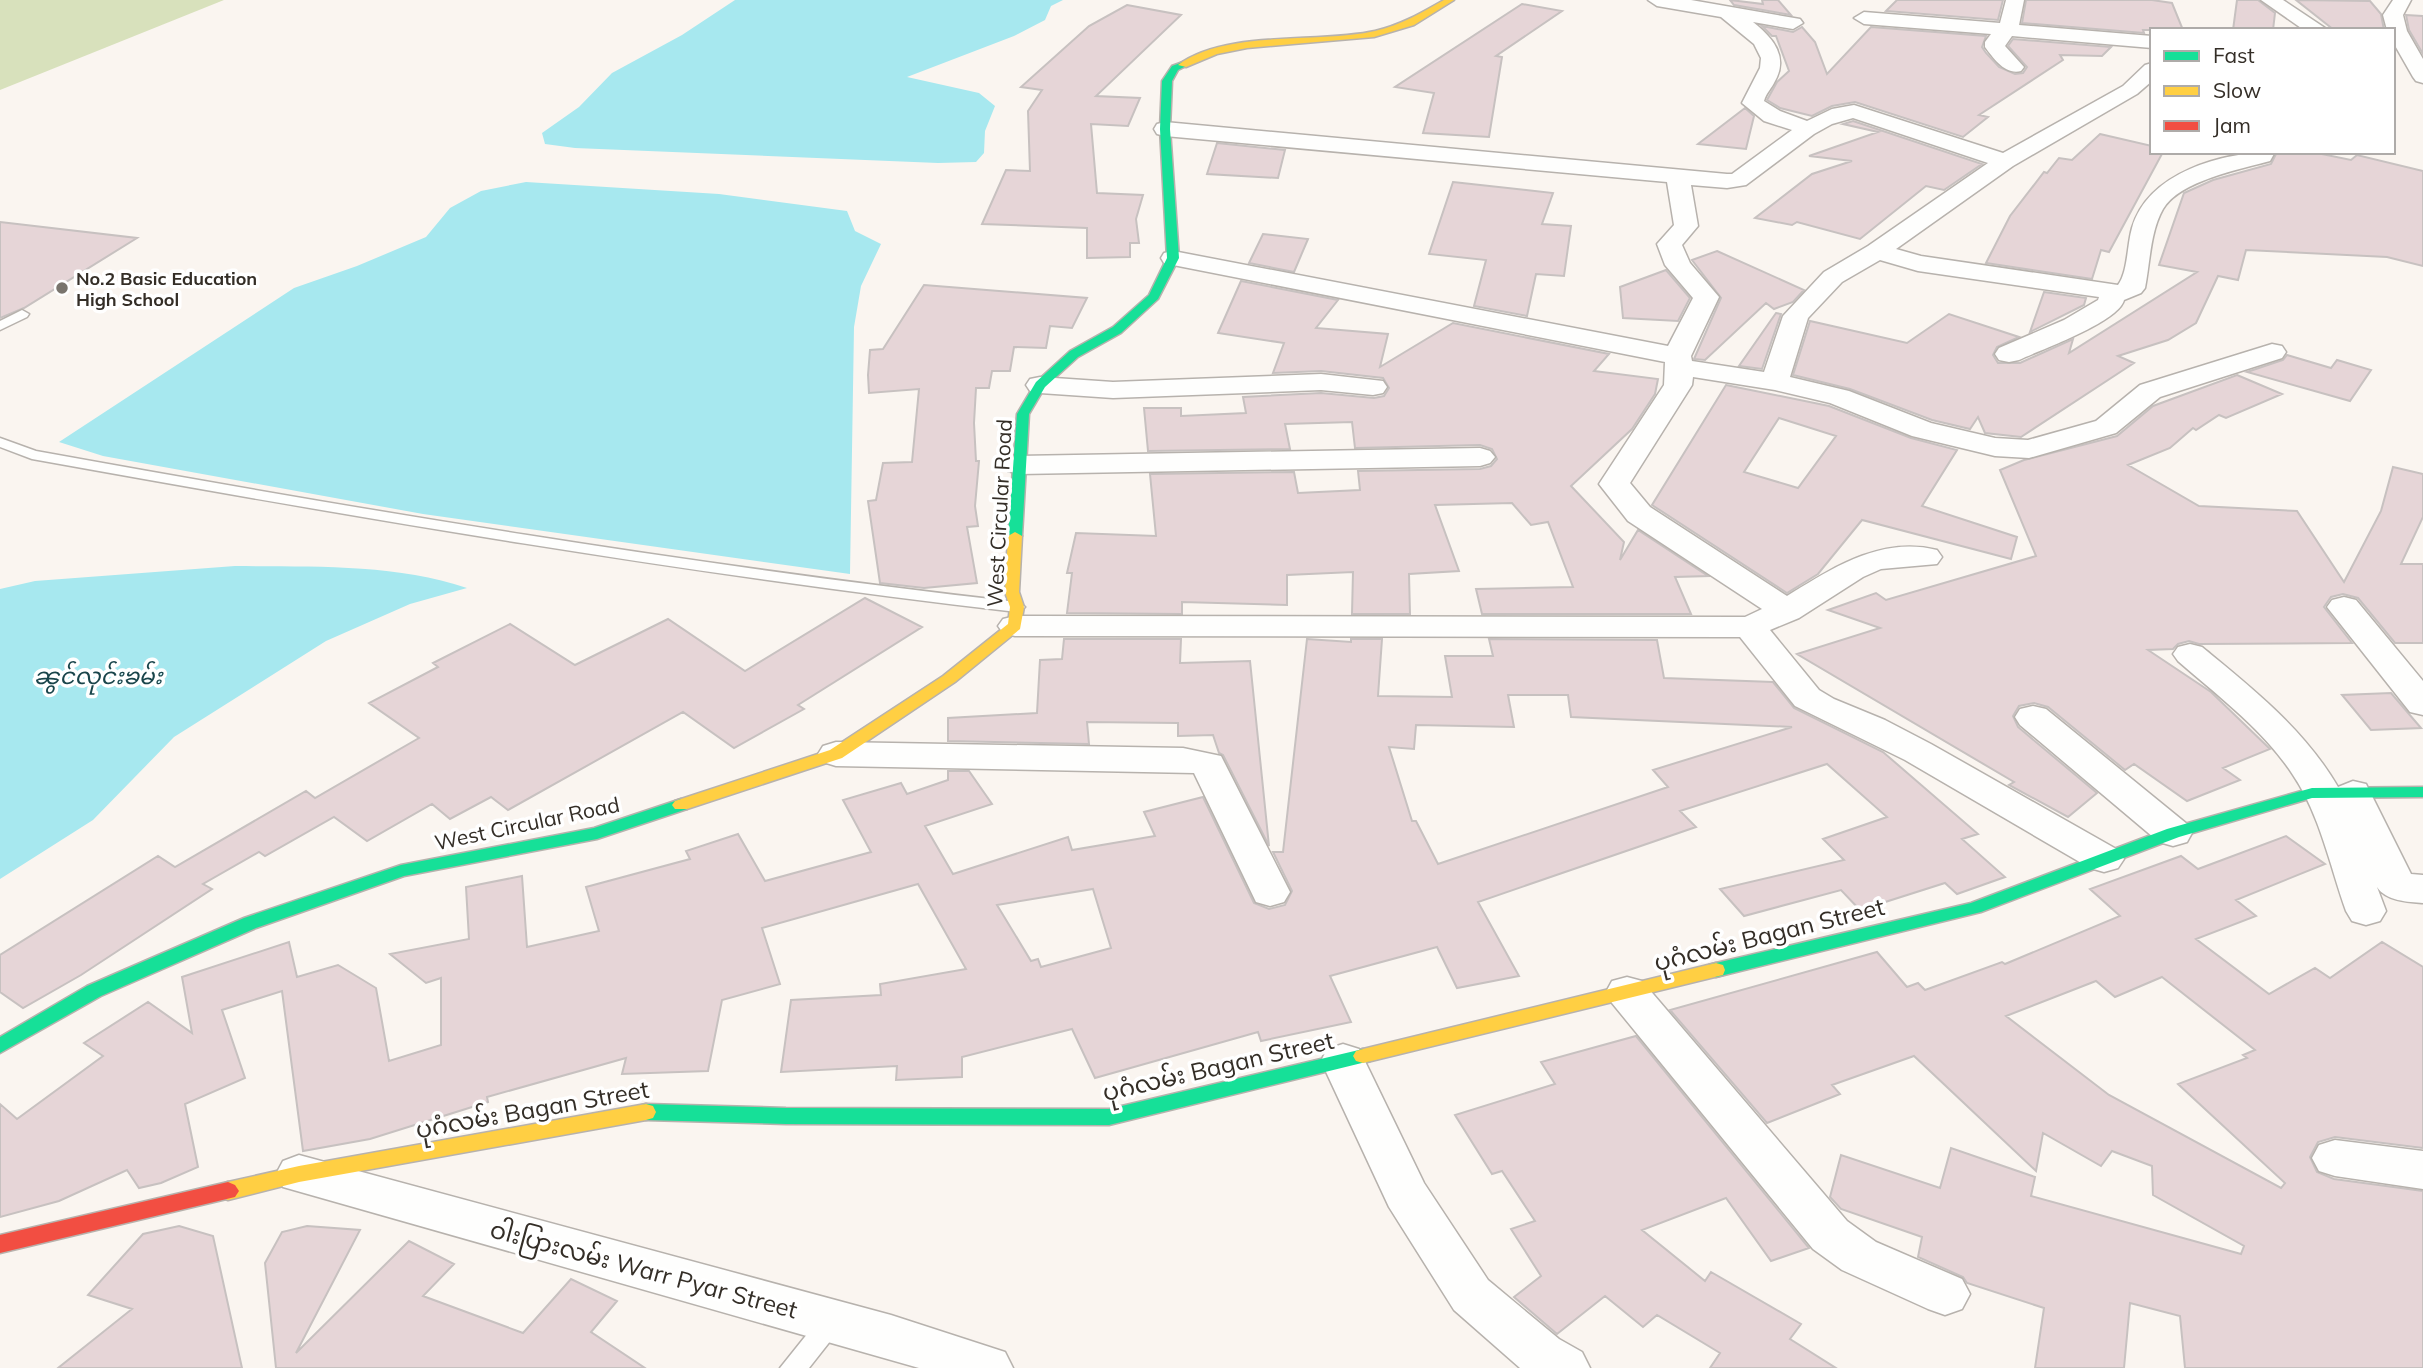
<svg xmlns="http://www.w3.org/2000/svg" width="2423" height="1368" font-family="Mulish,'Noto Sans Myanmar',sans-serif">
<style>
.green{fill:#d8e1bc}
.water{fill:#a7e8ef}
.building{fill:#e6d5d7;stroke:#c7c1c0;stroke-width:2;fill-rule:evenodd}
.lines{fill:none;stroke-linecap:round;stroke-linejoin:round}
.lane-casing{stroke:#b7b2ad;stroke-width:3}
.street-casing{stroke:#b7b2ad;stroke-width:3}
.fast-casing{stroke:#b7b2ad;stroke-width:3}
.slow-casing{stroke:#b7b2ad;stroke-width:3}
.jam-casing{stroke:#b7b2ad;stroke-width:3}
.lane{fill:#fefefd;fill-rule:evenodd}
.street{fill:#fefefd;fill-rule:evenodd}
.fast{fill:#16e098;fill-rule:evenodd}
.slow{fill:#ffcf43;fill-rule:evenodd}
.jam{fill:#f24e42;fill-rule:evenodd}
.poi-dot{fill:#79746d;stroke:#fff;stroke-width:2.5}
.labels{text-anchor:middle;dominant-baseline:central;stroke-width:7;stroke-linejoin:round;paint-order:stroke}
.far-poi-label{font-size:18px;font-weight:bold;fill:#342e27;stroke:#fff;text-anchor:start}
.street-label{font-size:21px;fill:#342e27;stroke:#fff}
.water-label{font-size:23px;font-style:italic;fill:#19454b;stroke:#fff}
.near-street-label{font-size:24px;fill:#342e27;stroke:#fff}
</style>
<rect width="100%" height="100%" fill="#faf5f0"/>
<path class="green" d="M0,0H224L0,90Z"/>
<path class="water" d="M735,0H1063L1051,6L1045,20L1014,36L907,77L979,93L995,106L985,131L984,153L976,162L938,163L575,148L545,144L542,133L579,107L612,73L682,35Z
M526,182L719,194L847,211L855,231L881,244L861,286L854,327L850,574L423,514L103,456L59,442L294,288L357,266L426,237L450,208L481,191Z
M235,566C312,567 393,563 467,588L410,604L326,641L174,737L93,820L0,879V589L35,581Z"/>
<path class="building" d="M1730,0L1763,4L1762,0H1778L1791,15L1734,5Z
M1897,0H2003L1998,20L1886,11Z
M2026,0H2152L2172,3L2183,30H2143L2144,33L2022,23Z
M2237,0H2258L2275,13L2273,30H2233Z
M2296,0L2370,1L2381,14L2384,30H2334Z
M1522,4L1562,11L1496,56L1502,57L1489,137L1423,133L1434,93L1395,87Z
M1127,5L1181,15L1096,96L1140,98L1128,126L1091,124L1097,193L1143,195L1136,219L1139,243H1130V257L1087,258V228L982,224L1006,170L1030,171L1028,111L1042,90L1021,87L1089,26Z
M2406,15L2423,16V54L2409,30Z
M1762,26L1793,32L1802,27L1815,42L1827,74L1871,27L1986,36L1982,47L1986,53L1999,67L2015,74L2023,73L2027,67L2008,46L2013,39L2111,47L2102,56L2060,55L2063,60L1979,115L1988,117L1963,137L1855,102L1832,106L1812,116L1780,108L1767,100L1777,82L1789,71L1776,36H1772Z
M1745,108L1754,116L1746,149L1698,144Z
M1853,121L1982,164L1944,190L1926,186L1860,239L1797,222L1792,225L1755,218L1812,174L1852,161L1809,156L1878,132L1843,124Z
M2100,134L2152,146V152H2163L2109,252L2101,250L2092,279L1986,263L2010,216L2044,172L2047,173L2059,158L2072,160Z
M1217,143L1285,150L1278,178L1207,174Z
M2277,152H2312L2351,160L2357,155L2423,171V266L2387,257L2246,250L2238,280L2218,276L2196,323L2168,340L2118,356L2134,363L2021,437L1985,433L1978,417L1970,429L1932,420L1850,389L1793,375L1810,321L1907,343L1949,314L2019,337L1997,347L1993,355L1998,363H2020L2073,339L2069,353L2197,272L2159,265L2184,193L2213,180L2271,164Z
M1453,182L1553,193L1542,224L1571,226L1564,276L1536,274L1527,316L1474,306L1486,260L1429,254Z
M0,222L137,238L24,308L0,318Z
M1263,234L1308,239L1294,272L1249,263Z
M1717,251L1804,290L1793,302L1774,309L1766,303L1705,360L1694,359L1721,298L1692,260Z
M1666,270L1690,298L1678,321L1623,318L1620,287Z
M1241,281L1338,300L1316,328L1388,334L1380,367L1453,323L1609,354L1594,371L1658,379L1655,394L1632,429L1571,486L1624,542L1620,560L1638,530L1708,576L1675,577L1691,614H1482L1476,589L1573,587L1548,522L1531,525L1512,503L1435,505L1459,571L1409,574L1410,614H1352L1353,572L1287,575V605L1182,602V614L1067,613L1072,573H1067L1076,533L1156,536L1150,474L1294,472L1298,493L1360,490L1358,471L1480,469L1491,466L1497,459L1492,449L1480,445L1355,448L1352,422L1285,424L1290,449L1148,451L1144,408H1181V416L1246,413L1243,397L1321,393L1374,398L1384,396L1389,388L1383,378L1321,371L1273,373L1284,343L1218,333Z
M924,285L1087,298L1072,328L1050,326L1046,348L1014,347L1010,371H992L989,388H976L974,423L976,461H979L975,506L978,526L967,527L977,583L924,588L880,583L868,501L876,500L883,463L912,462L919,389L869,393L868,375L870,350L883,349Z
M2044,292L2086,298L2084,305L2030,332Z
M1776,313L1781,314L1762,369L1739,366Z
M2287,355L2331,368L2337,360L2371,370L2350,401L2247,372L2283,360Z
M2237,375L2282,394L2226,418L2219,415L2196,430L2193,428L2170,448L2128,465L2199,506L2297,511L2344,582L2381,511L2393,467L2423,474V517L2401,564H2423V643H2395L2358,598L2343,594L2331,597L2324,607L2352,643L2199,644L2189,641L2178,644L2173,649L2148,650L2211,692L2270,749L2223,768L2240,780L2187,801L2134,764L2125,770L2048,707L2034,703L2019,706L2013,716L2018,727L2097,793L2068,817L2009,785L2014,782L1797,654L1880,628L1828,610L1876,593L1886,600L2036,556L2000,470L2024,460L2117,436L2153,406Z
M1726,385L1829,406L1911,438L1957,450L1922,506L2017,537L2011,559L1862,520L1818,574L1787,593L1652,505ZM1779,418L1836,436L1798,488L1744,472Z
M865,598L922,627L798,705L804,709L734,748L683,712L508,810L491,797L450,819L432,804L367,841L334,817L265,856L259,852L203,884L212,889L81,975L23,1008L0,992V955L158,856L175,867L306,791L315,798L419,738L369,703L438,667L433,663L510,624L575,665L668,619L745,671Z
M1064,639H1181L1180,663L1250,661L1269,846L1223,755L1219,753L1213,735L1178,736V723L1087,722L1089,744L948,741V718L1037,713L1040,660L1062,659Z
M1307,639L1351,642V639H1382L1378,696L1452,697L1445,656H1493L1489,639L1657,640L1664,678L1773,682L1794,708L1883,752L1978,834L1962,839L2005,877L1957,894L1945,883L1860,910L1841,890L1744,916L1720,889L1844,860L1823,839L1887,817L1827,764L1680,811L1696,827L1478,902L1519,976L1457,988L1437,947L1330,976L1351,1022L1261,1041L1258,1032L1095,1078L1072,1029L962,1057V1077L896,1080L897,1066L781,1072L791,1000L881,995L880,984L966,969L918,884L762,928L780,984L722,1000L708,1071L622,1074L626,1058L487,1097L488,1102L370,1139L303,1151L282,991L222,1010L245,1078L185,1104L198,1167L161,1183L139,1188L127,1170L59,1201L0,1217V1104L17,1119L103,1056L84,1043L148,1002L192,1033L182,977L289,942L297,977L338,965L376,988L389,1061L441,1045V978L426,983L390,954L469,939L466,887L522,876L527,947L599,931L586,887L690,859L686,851L738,834L765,881L871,852L843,800L901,783L907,794L948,780V771H969L992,804L925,826L953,874L1068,837L1072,850L1155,836L1144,812L1203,797L1254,903L1269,909L1285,905L1292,891L1273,852H1283ZM1508,695H1568L1571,717L1792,727L1653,770L1668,787L1438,864L1416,821H1412L1389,747L1414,749L1416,725L1514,727ZM1093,889L1111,948L1041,967L1038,959L1031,961L997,905Z
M2391,693L2421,728L2371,730L2342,695Z
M2286,836L2325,864L2236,900L2256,916L2196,939L2269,994L2315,968L2330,978L2382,942L2423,967V1148L2335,1137L2318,1142L2310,1157L2317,1172L2334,1179L2423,1191V1368H2185L2180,1316L2130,1303L2124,1368H2035L2044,1308L1967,1283L1963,1277L1918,1257L1922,1237L1841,1209L1830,1197L1841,1155L1940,1188L1951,1148L2035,1177L2031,1196L2241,1254L2244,1246L2153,1195L2152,1166L2112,1151L2101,1166L2043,1133L2036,1171L1914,1056L1832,1085L1840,1094L1767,1123L1670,1010L1877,952L1907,987L1918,983L1925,990L2002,962L2005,964L2120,916L2090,889L2181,856L2198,869ZM2162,977L2255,1050L2243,1055L2247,1058L2178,1084L2285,1183L2281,1188L2109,1095L2006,1016L2096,981L2115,997Z
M1636,1036L1809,1248L1771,1261L1726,1198L1642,1230L1705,1281L1711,1272L1801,1324L1790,1339L1836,1368H1710L1720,1353L1657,1315L1643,1327L1605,1296L1557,1334L1514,1297L1541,1276L1511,1229L1535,1221L1502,1171L1492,1174L1455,1115L1555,1084L1541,1062Z
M179,1226L213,1236L242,1368H58L132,1309L88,1295L143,1234Z
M307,1226L360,1230L296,1353L409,1241L454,1264L423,1296L523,1333L571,1279L617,1301L591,1332L645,1368H276L265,1263L282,1232Z"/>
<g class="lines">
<defs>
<path id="lane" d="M22,310L29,314L27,317L0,330V321Z
M0,438L36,451C362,510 688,565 1017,602L1025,607L1017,612C687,574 359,518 32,459L0,447Z
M833,1310L842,1313L846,1321L809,1368H780L824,1313Z"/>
<path id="street" d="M1648,0H1691L1800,19L1803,23L1793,29L1753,22C1772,37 1789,56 1775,81C1772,88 1766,93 1764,101L1780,111L1807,121L1832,109L1854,105L2003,153L2123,86L2145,65L2152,63V81L2137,94L2013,166L1896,249L1921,256L2118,285C2128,272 2127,245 2132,228C2148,172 2223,152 2275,152L2270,161C2241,169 2179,181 2163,209C2150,232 2150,263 2145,288L2141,293L2124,300C2119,322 2040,350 2019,360L2009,362L1999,360L1995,354L1999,348L2064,320L2098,300L2099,297L1918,271L1880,260L1842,282L1808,318L1790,377L1849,391L1931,423L1995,438L2028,440L2096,421L2140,385L2272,344L2282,346L2286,352L2282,358L2160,397L2116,433L2029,458L1995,456L1912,436L1830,403L1775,390L1693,377L1692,385L1630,483L1650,507L1787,596C1833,568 1881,536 1937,550L1942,557L1937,564L1881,569L1863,577L1799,618L1770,630L1819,690L1834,699L1885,720L1931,744L2118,850L2124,859L2118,868L2104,872L2090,868L1905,760L1795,706L1740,637L1015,636L1003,633L998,626L1003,619L1015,616L1745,617L1762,609L1628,521L1599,484L1664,385L1665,362L1173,265L1164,263L1161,258L1164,253L1173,251L1668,346L1693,298L1665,265L1657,244L1674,225L1667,182L1165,136L1157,134L1154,129L1157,124L1165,122L1727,174H1732L1792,130L1764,121L1742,103L1760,68L1761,58L1754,44L1721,17L1657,6ZM1853,118L1988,163L1868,246L1824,272L1783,316L1764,372L1692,361L1691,356L1719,297L1690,263L1682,245L1698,226L1691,185L1727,188L1746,185L1814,134L1832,124Z
M2006,0H2024L2019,25L2152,36V48L2012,36L2005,46L2024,67L2021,71C2005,75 1994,59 1985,47V42L1991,34L1864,24L1854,18L1864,12L2000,23Z
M2261,0H2283L2328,30H2304Z
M2393,0H2411L2403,15L2407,31L2423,59V83L2416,81L2413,77L2393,42V30H2387L2383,15Z
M1321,374L1383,381L1387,387L1383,393L1373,395L1321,390L1113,398L1040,393L1030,391L1026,385L1030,379L1040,377L1113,382Z
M1480,448L1490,451L1495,457L1490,463L1480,466L1019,474L1008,471L1004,465L1008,459L1019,456Z
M2344,597L2356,600L2423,681V715L2410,712L2327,607L2332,600Z
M2190,644L2202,647C2253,689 2304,729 2338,787L2353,781L2366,784L2411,874L2423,875V903C2408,902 2386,901 2377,887L2386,911L2380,921L2366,925L2352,921L2346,911C2330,866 2320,815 2293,775C2264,730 2218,696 2178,661L2173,654L2178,647Z
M2033,706L2046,709L2187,824L2192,833L2187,842L2173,846L2159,842L2020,725L2015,717L2020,709Z
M836,742L1183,748L1221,756L1290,892L1284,902L1270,906L1256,902L1194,773L836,766L823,762L818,754L823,746Z
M1627,977L1642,981L1847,1221L1876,1242L1962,1279L1970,1294L1962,1309L1945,1315L1928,1309L1842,1270L1813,1249L1612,1003L1606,992L1612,981Z
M1343,1044L1359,1049L1424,1183L1488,1280L1559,1339L1582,1352L1590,1368H1520L1454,1310L1389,1207L1321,1061L1327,1049Z
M2335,1140L2423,1151V1189L2335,1176L2319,1171L2312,1158L2319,1145Z
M299,1155L891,1315L1005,1352L1013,1368H919L283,1187L276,1174L283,1161Z"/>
<path id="fast" d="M1183,62L1188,65L1178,70L1172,81L1170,129L1179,258L1158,299L1121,333L1078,357L1045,387L1029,414L1022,536L1020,539H1010L1008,536L1017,414L1036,382L1070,351L1113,327L1149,295L1167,258L1160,129L1162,81L1172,66Z
M2423,787V797L2312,798L2179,837L1981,912L1716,977L1709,975L1707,970L1709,965L1716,963L1971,903L2167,829L2312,788Z
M681,799L687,801L690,805L687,809L597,839L404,876L256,928L101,996L0,1053V1037L87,986L244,918L401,865L594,828Z
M1363,1049L1370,1051L1373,1056L1370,1061L1109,1125L786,1124L646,1120L639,1118L636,1112L639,1106L646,1104L786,1108L1109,1109Z"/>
<path id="slow" d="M1444,0H1454L1414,25L1374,37L1247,48L1217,54L1186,67L1178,65C1227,29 1318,44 1375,31C1401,25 1421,13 1444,0Z
M1015,532L1022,536L1019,592L1024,607L1020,629L955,682L842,758L687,809H675L672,805L675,801L830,750L943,676L1008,624L1010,607L1005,592L1008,536Z
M1716,963L1723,965L1725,970L1723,975L1363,1063L1356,1061L1353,1056L1356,1051L1363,1049Z
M646,1104L653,1106L656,1112L653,1118L646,1120L299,1182L228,1200L221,1197L217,1191L221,1185L228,1182L299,1166Z"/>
<path id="jam" d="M228,1182L235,1185L239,1191L235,1197L0,1253V1235Z"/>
</defs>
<use href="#lane" class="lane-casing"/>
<use href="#street" class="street-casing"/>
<use href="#fast" class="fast-casing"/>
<use href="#slow" class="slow-casing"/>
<use href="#jam" class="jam-casing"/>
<use href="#lane" class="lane"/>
<use href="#street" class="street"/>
<use href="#fast" class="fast"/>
<use href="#slow" class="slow"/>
<use href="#jam" class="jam"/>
</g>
<circle class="poi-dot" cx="62" cy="288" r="7"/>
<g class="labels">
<g class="far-poi-label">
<text x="76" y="278">No.2 Basic Education<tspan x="76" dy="21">High School</tspan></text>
</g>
<g class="street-label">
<text transform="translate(999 513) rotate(-87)">West Circular Road</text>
<text transform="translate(527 823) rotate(-12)">West Circular Road</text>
</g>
<g class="water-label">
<text x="98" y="675">ၼွင်လုင်းၶမ်း</text>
</g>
<g class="near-street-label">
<text transform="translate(1769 934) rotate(-14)">ပုဂံလမ်း Bagan Street</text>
<text transform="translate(1218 1066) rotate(-13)">ပုဂံလမ်း Bagan Street</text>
<text transform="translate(532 1109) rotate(-10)">ပုဂံလမ်း Bagan Street</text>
<text transform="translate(644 1269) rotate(15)">ဝါးပြားလမ်း Warr Pyar Street</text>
</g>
</g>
<rect x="2150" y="28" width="245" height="126" fill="#ffffff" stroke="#aeaba9" stroke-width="2"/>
<rect x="2164" y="51" width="35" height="10" fill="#16e098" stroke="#aeaba9" stroke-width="2"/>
<text x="2213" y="63" font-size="21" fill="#342e27">Fast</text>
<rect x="2164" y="86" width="35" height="10" fill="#ffcf43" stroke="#aeaba9" stroke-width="2"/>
<text x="2213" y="98" font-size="21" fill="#342e27">Slow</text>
<rect x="2164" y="121" width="35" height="10" fill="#f24e42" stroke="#aeaba9" stroke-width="2"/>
<text x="2213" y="133" font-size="21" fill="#342e27">Jam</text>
</svg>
